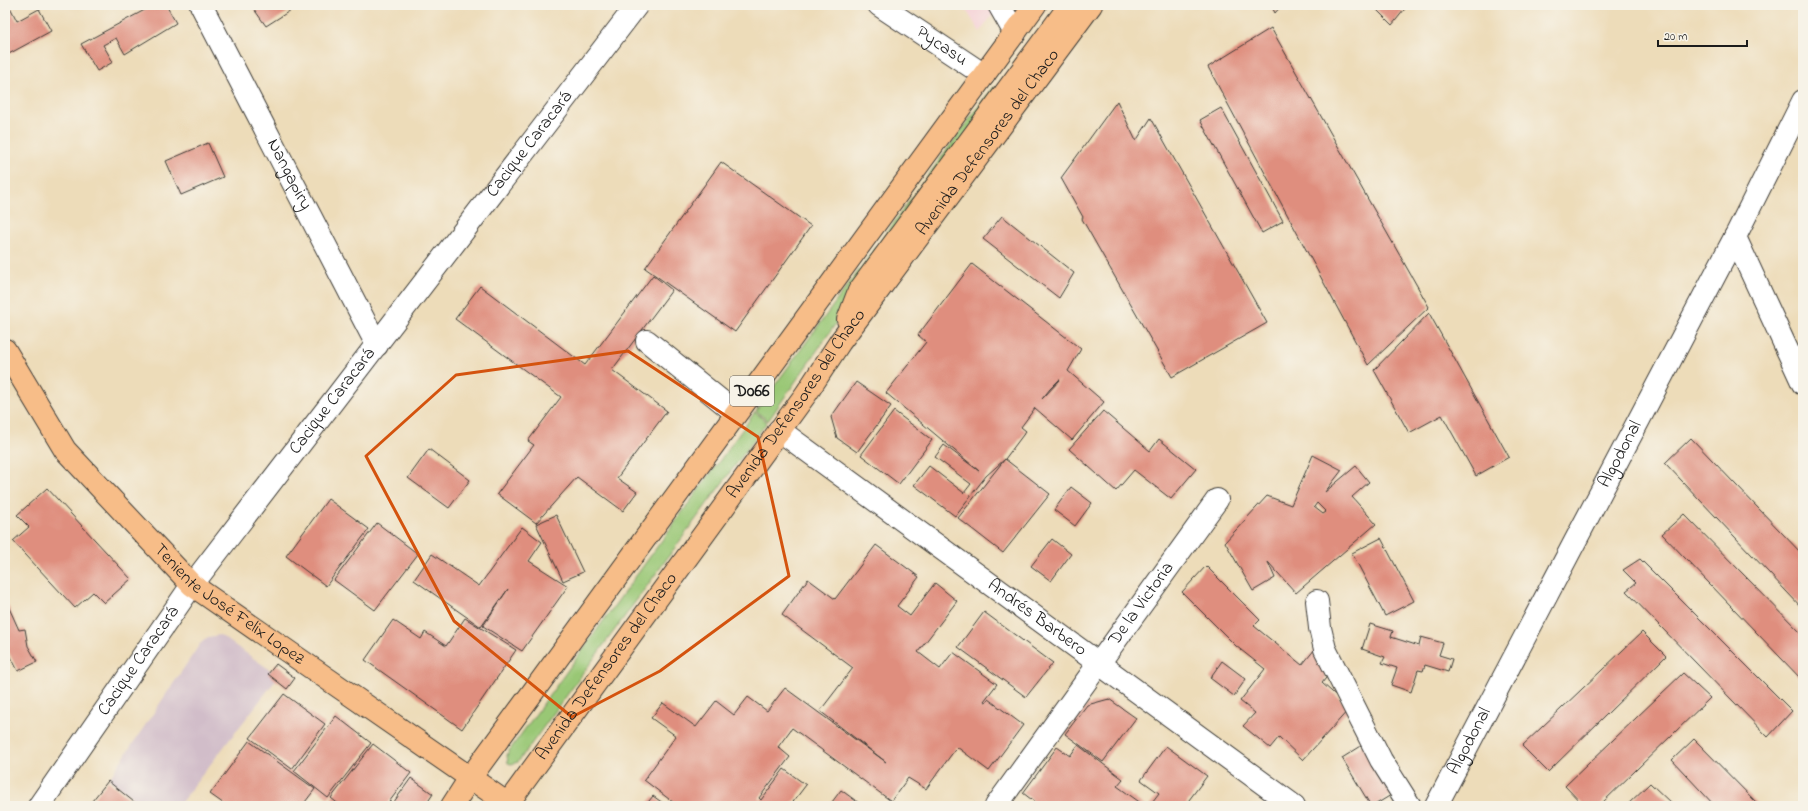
<svg xmlns="http://www.w3.org/2000/svg" width="1808" height="811" font-family="'Indie Flower',sans-serif">
<style>
.built{fill:#f6cfd6}
.industrial{fill:#d1bdc9}
.green{fill:#99c775;stroke:#5a7248}
.building{fill:#df8e7e;fill-rule:evenodd}
.lines{fill:none;stroke-linecap:round;stroke-linejoin:round}
.minor-casing{stroke:#3b3934;stroke-width:24}
.major-casing{stroke:#3b3934;stroke-width:24}
.highway-casing{stroke:#3b3934;stroke-width:24}
.minor{stroke:#fff;stroke-width:22}
.major{stroke:#f7bd88;stroke-width:22}
.highway{stroke:#f7bd88;stroke-width:22}
.marked{fill:none;stroke:#d4530e;stroke-width:3;stroke-linejoin:round}
.labels{text-anchor:middle;dominant-baseline:central;stroke-width:3;stroke-linejoin:round;paint-order:stroke}
.shield{fill:#f7f3e8;stroke:#5e5c59;stroke-width:1}
.shield-label{font-size:17px;font-weight:bold;fill:#1c1c1c}
.street-label{font-size:18px;fill:#1c1c1c;stroke:#f7f3e8}
</style>
<rect width="100%" height="100%" fill="#f7f3e8"/>
<filter id="ink" filterUnits="userSpaceOnUse"><feTurbulence type="fractalNoise" baseFrequency=".025" numOctaves="2"/><feDisplacementMap in="SourceGraphic" scale="8" xChannelSelector="R" yChannelSelector="G"/><feConvolveMatrix kernelMatrix="1 2 1 2 8 2 1 2 1" color-interpolation-filters="sRGB"/></filter>
<filter id="wash" filterUnits="userSpaceOnUse"><feTurbulence type="fractalNoise" baseFrequency=".012" numOctaves="4" result="noise"/><feDisplacementMap in="SourceGraphic" scale="16" xChannelSelector="R" yChannelSelector="G"/><feGaussianBlur stdDeviation="0.9" result="paint"/><feColorMatrix in="noise" values="0 0 0 0 0 0 0 0 0 0 0 0 0 0 0 0 0 1.4 0 .05"/><feComposite in="paint" operator="in"/></filter>
<g filter="url(#wash)">
<rect width="100%" height="100%" fill="#eddcb9"/>
<path class="built" d="M963,5H1000L980,32Z"/>
<path class="industrial" d="M220,635L279,676L178,806H143L109,779L200,644L208,637Z"/>
<path class="green" d="M995,87L997,92L768,421L756,411L992,88Z
M755,412L767,422L518,762L511,764L508,763L507,755L509,751Z"/>
<g id="blocks">
<path class="building" d="M5,5H9L17,21L39,9L51,31L5,56Z
M154,5H166L176,23L125,54L116,38L103,45L113,62L97,71L81,44Z
M251,5H299L266,26Z
M1271,5H1282L1275,13Z
M1372,5H1408L1392,25Z
M1271,28L1429,307L1368,365L1208,67Z
M1117,101L1136,141L1151,118L1267,323L1172,377L1082,219L1083,217L1061,178Z
M1221,108L1283,221L1262,233L1200,120Z
M208,143L223,177L181,195L166,161Z
M721,162L811,226L735,332L645,268Z
M1002,216L1074,273L1059,298L983,239Z
M972,264L1081,349L1068,371L1104,402L1072,440L1035,408L1021,427L1026,431L1005,459L1050,494L1003,553L958,518L1005,459L986,476L955,516L914,485L929,466L964,493L971,484L935,457L944,445L979,471L886,393L926,342L918,335ZM1059,380H1060L1042,399L1050,389Z
M653,275L672,290L612,370L667,411L617,478L637,492L623,511L577,477L536,523L497,494L534,445L528,441L561,397L455,319L480,286L585,365Z
M1429,313L1509,457L1476,476L1442,415L1409,433L1374,370Z
M856,382L891,406L857,452L837,438L831,417Z
M894,411L932,440L899,484L861,455Z
M1103,411L1150,451L1159,439L1196,469L1171,499L1134,470L1116,491L1069,449Z
M1691,438L1803,555V609L1665,463Z
M429,449L470,480L449,508L408,478Z
M1313,455L1342,470L1325,492L1356,466L1369,482L1352,497L1376,524L1296,593L1268,562L1275,578L1253,591L1225,542L1267,496L1291,505ZM1317,503L1326,512L1323,514L1314,507Z
M1071,487L1092,503L1075,526L1054,510Z
M47,488L131,579L104,603L93,592L75,608L13,541L29,527L17,515Z
M328,499L369,529L326,586L286,556Z
M1684,514L1803,635V681L1662,534Z
M556,515L583,572L563,581L536,524Z
M377,523L418,554L375,610L334,580Z
M522,527L542,542L529,561L568,586L522,651L483,626L508,589L481,627L414,580L432,554L479,586Z
M1381,538L1414,601L1385,616L1352,553Z
M1052,539L1071,554L1051,581L1031,566Z
M876,545L919,577L897,606L910,616L935,583L957,601L918,652L940,669L953,652L997,684L984,701L986,702L988,699L1023,725L989,771L957,747L926,789L908,778L891,801L792,728L778,747L790,757L759,798L761,800L784,769L806,785L790,806H678L644,780L676,736L651,718L663,703L696,727L716,701L734,715L748,697L767,711L785,688L886,762L820,711L853,668L782,615L808,579L835,599Z
M1640,559L1792,711L1768,737L1626,591L1636,583L1623,570Z
M1206,566L1260,620L1254,626L1302,665L1315,649L1326,667V678L1322,683L1350,708L1303,760L1279,737L1270,748L1243,726L1255,713L1240,701L1265,669L1236,646L1182,592Z
M5,599L19,630L25,629L28,646L37,662L18,671L8,651L5,652Z
M984,612L1053,663L1026,697L958,647Z
M465,618L516,650L462,729L365,660L393,620L421,639L425,632L446,646Z
M1370,624L1393,631L1391,637L1419,646L1421,637L1443,643L1439,655L1452,659L1448,672L1425,665L1423,671L1418,670L1411,692L1391,685L1397,668L1382,663L1385,657L1362,649Z
M1642,632L1666,656L1548,772L1522,746Z
M1222,661L1246,679L1234,696L1210,678Z
M276,664L295,678L287,689L268,674Z
M1683,673L1710,698L1599,806H1584L1565,786Z
M284,694L325,724L292,769L250,738Z
M1109,699L1136,718L1103,762L1065,734L1087,705Z
M336,716L371,743L328,798L294,771Z
M1694,739L1760,806H1715L1672,760Z
M249,741L315,789L302,806H227L210,794Z
M1366,743L1396,792L1373,806H1371L1342,758Z
M373,744L411,773L386,806H341L331,798Z
M1078,745L1123,779L1117,786L1145,806H1040L1023,793L1057,747L1070,756Z
M1166,746L1207,776L1186,804L1189,806H1149L1159,793L1141,780Z
M411,778L433,794L425,806H391Z
M108,781L139,806H88Z
M1650,783L1674,806H1626Z
M841,790L863,806H829Z
M653,796L667,806H645Z"/>
</g>
</g>
<g filter="url(#ink)">
<use href="#blocks" fill-opacity="0" stroke="#3b3934" stroke-width="1"/>
<g class="lines">
<defs>
<g id="minor">
<path id="s1" d="M201,5L377,345"/>
<path id="s2" d="M879,5L984,75"/>
<path d="M999,5L1015,33"/>
<path d="M1735,237L1803,384"/>
<path d="M647,341L736,413"/>
<path id="s3" d="M779,430L1294,806"/>
<path d="M1317,601L1320,628L1325,649L1381,760L1410,806"/>
<path id="s4" d="M39,806L192,585L637,5"/>
<path id="s5" d="M996,806L1217,500"/>
<path id="s6" d="M1436,806L1735,237L1803,101"/>
</g>
<g id="major">
<path id="s7" d="M5,350L65,450L192,585L508,804"/>
</g>
<g id="highway">
<path d="M848,320L859,291L1070,5"/>
<path d="M452,806L470,778L1035,5"/>
<path id="s8" d="M506,806L806,394L840,342L1091,5"/>
</g>
</defs>
<use href="#minor" class="minor-casing"/>
<use href="#major" class="major-casing"/>
<use href="#highway" class="highway-casing"/>
<use href="#minor" class="minor"/>
<use href="#major" class="major"/>
<use href="#highway" class="highway"/>
</g>
</g>
<path class="marked" d="M628,351L758,437L789,576L660,671L572,717L454,621L366,456L456,375Z"/>
<g class="labels">
<rect class="shield" x="730" y="376" width="44" height="30" rx="3"/>
<g class="shield-label">
<text x="752" y="391">D066</text>
</g>
<g class="street-label">
<text stroke="none"><textPath href="#s2" startOffset="75">Pycasu</textPath></text>
<text stroke="none"><textPath href="#s8" startOffset="820">Avenida Defensores del Chaco</textPath></text>
<text stroke="none"><textPath href="#s4" startOffset="824">Cacique Caracará</textPath></text>
<text stroke="none"><textPath href="#s1" startOffset="191">Nangapiry</textPath></text>
<text stroke="none"><textPath href="#s4" startOffset="500">Cacique Caracará</textPath></text>
<text stroke="none"><textPath href="#s8" startOffset="496">Avenida Defensores del Chaco</textPath></text>
<text stroke="none"><textPath href="#s6" startOffset="397">Algodonal</textPath></text>
<text stroke="none"><textPath href="#s7" startOffset="343">Teniente José Felix Lopez</textPath></text>
<text stroke="none"><textPath href="#s5" startOffset="249">De la Victoria</textPath></text>
<text stroke="none"><textPath href="#s3" startOffset="319">Andrés Barbero</textPath></text>
<text stroke="none"><textPath href="#s4" startOffset="176">Cacique Caracará</textPath></text>
<text stroke="none"><textPath href="#s8" startOffset="172">Avenida Defensores del Chaco</textPath></text>
<text stroke="none"><textPath href="#s6" startOffset="73">Algodonal</textPath></text>
</g>
</g>
<rect width="1808" height="811" fill="none" stroke="#f7f3e8" stroke-width="20"/>
<path d="M1658 40v6h89v-6" fill="none" stroke="#1c1c1c" stroke-width="2"/>
<text x="1664" y="40" font-size="12" fill="#1c1c1c" stroke="#f7f3e8" stroke-width="3" paint-order="stroke">20 m</text>
</svg>
